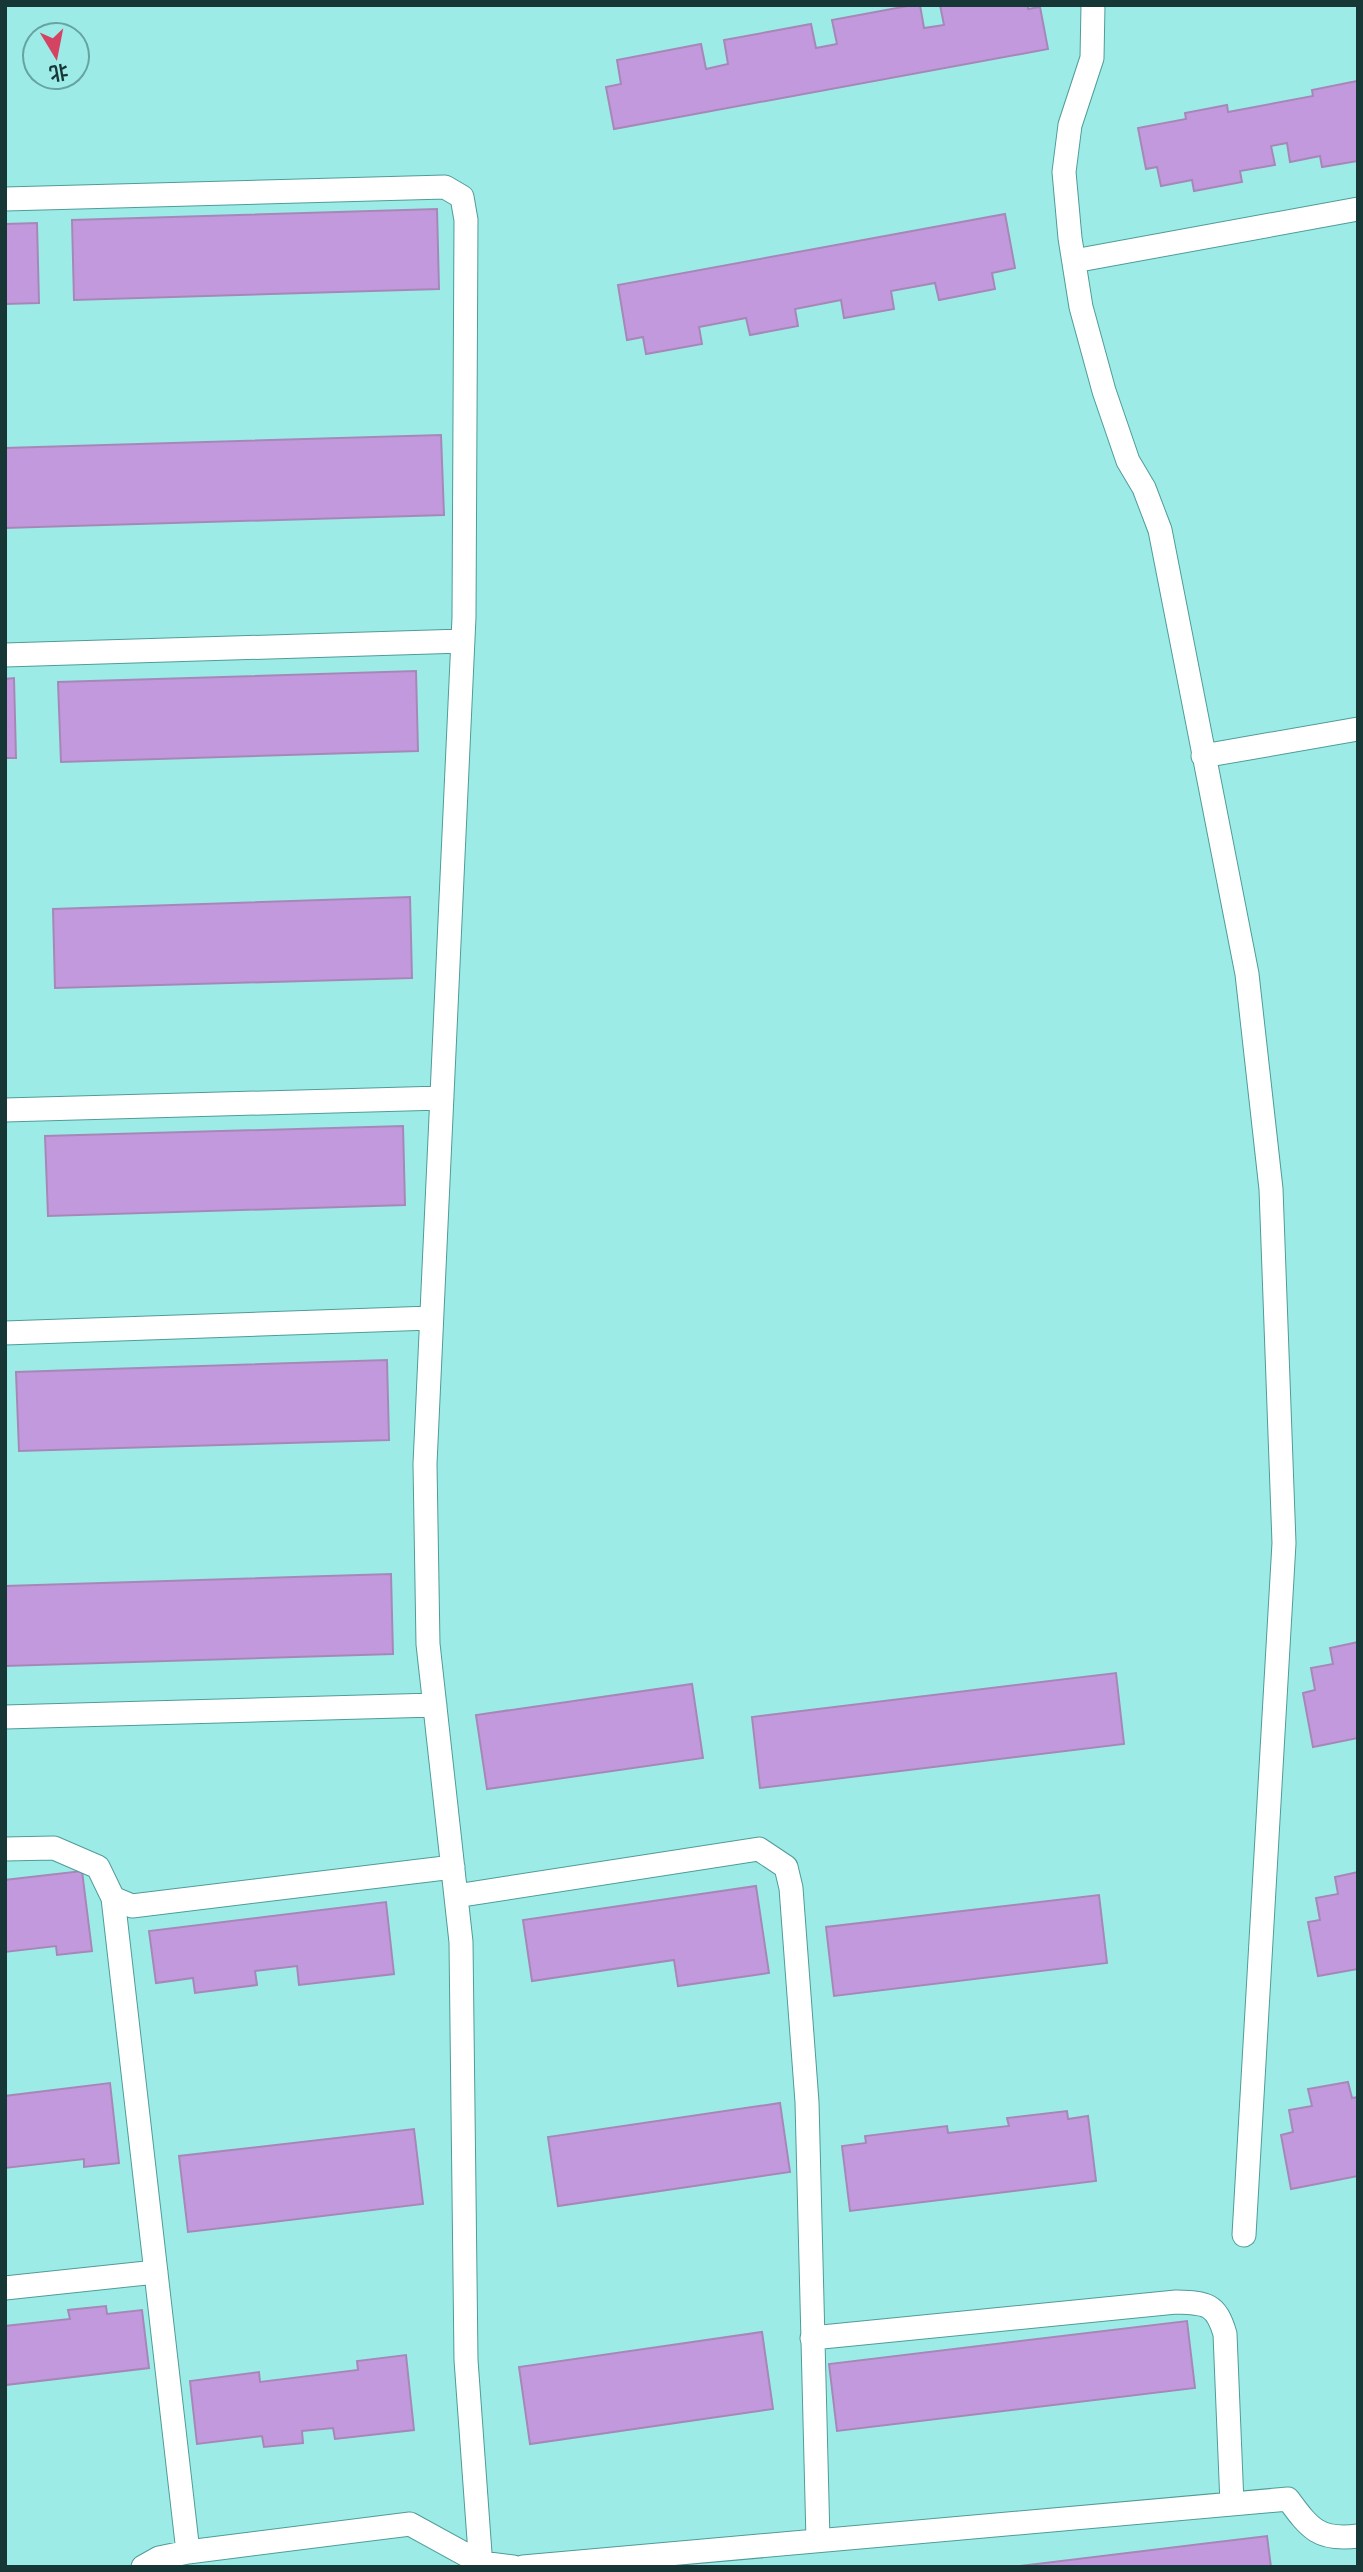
<svg xmlns="http://www.w3.org/2000/svg" width="1363" height="2572" font-family="Bitter,'Noto Sans SC',serif">
<style>
.building{fill:#c399dd;stroke:#a688b8;stroke-width:2}
.lines{fill:none;stroke-linecap:round;stroke-linejoin:round}
.service-casing{stroke:#4f9c99;stroke-width:25}
.service{stroke:#fff;stroke-width:23}
</style>
<rect width="100%" height="100%" fill="#9debe7"/>
<path class="building" d="M913,5H920L924,28L944,25L940,5H1028V9L1040,7L1048,49L614,129L606,87L621,84L617,60L701,44L706,69L728,64L724,40L811,24L816,48L837,44L832,20Z
M1357,81L1358,161L1322,167L1320,156L1290,162L1287,143L1271,146L1275,165L1240,171L1242,182L1194,191L1192,180L1161,186L1157,167L1146,169L1138,128L1186,119L1185,113L1227,105L1228,112L1313,96L1312,90Z
M437,209L439,289L74,300L72,220Z
M1005,214L1015,268L992,273L995,289L939,300L935,283L891,291L894,309L844,318L841,300L795,309L798,326L750,335L746,318L699,327L702,344L646,354L643,337L627,340L618,285Z
M37,223L39,303L5,304V224Z
M441,435L444,515L5,528V448Z
M416,671L418,751L61,762L58,682Z
M14,678L16,758H5V679Z
M410,897L412,978L55,988L53,909Z
M403,1126L405,1205L48,1216L45,1136Z
M387,1360L389,1440L19,1451L16,1372Z
M391,1574L393,1654L5,1666V1586Z
M1358,1642V1738L1313,1747L1303,1693L1315,1690L1311,1668L1333,1664L1330,1648Z
M1116,1673L1124,1744L760,1788L752,1717Z
M692,1684L703,1758L487,1789L476,1715Z
M82,1871L92,1951L57,1955L56,1946L5,1952V1880Z
M1358,1872V1969L1318,1976L1308,1922L1320,1920L1316,1898L1338,1894L1335,1877Z
M756,1886L769,1973L678,1986L674,1960L532,1981L523,1920Z
M1099,1895L1107,1963L834,1996L826,1927Z
M386,1902L394,1974L299,1985L297,1966L255,1971L257,1985L195,1993L193,1978L156,1983L149,1931Z
M1348,2082L1352,2098L1358,2097V2176L1291,2189L1281,2135L1293,2132L1289,2110L1312,2106L1308,2089Z
M110,2083L119,2163L84,2167V2159L5,2168V2096Z
M780,2103L790,2172L558,2206L548,2137Z
M1067,2111L1068,2119L1088,2116L1096,2181L850,2211L842,2146L866,2143L865,2136L947,2126L948,2133L1009,2126L1007,2118Z
M414,2129L423,2204L188,2232L179,2156Z
M106,2306L107,2314L142,2310L149,2368L5,2385V2326L70,2319L68,2310Z
M1187,2321L1195,2388L837,2431L829,2364Z
M762,2332L773,2409L530,2444L519,2367Z
M406,2355L414,2430L335,2439L333,2428L302,2431L303,2443L264,2447L262,2436L197,2444L190,2381L259,2372L260,2382L358,2370L357,2361Z
M1267,2536L1271,2567H1012Z"/>
<g class="lines">
<defs>
<path id="service" d="M1093,5L1092,58L1070,125L1064,172L1070,238L1081,307L1104,391L1128,461L1144,488L1160,530L1247,974L1271,1189L1284,1543L1244,2235
M5,199L445,187L462,197L466,220L464,617L425,1464L428,1644L461,1942L466,2360L481,2567
M1074,261L1358,209
M5,655L463,641
M1203,756L1358,729
M5,1110L442,1098
M5,1333L431,1318
M5,1717L435,1705
M5,1849L54,1848L98,1867L113,1898L132,1906L453,1867
M456,1896L759,1849L786,1867L791,1888L807,2102L818,2540
M113,1898L188,2552
M5,2288L156,2272
M812,2338L1176,2302C1206,2303 1216,2303 1225,2334L1232,2504
M143,2567L159,2558L188,2552L410,2524L481,2563L513,2567
M523,2567L1288,2499C1310,2529 1319,2541 1358,2536"/>
</defs>
<use href="#service" class="service-casing"/>
<use href="#service" class="service"/>
</g>
<rect width="1363" height="2572" fill="none" stroke="#173736" stroke-width="14"/>
<g transform="translate(56 56) rotate(170)"><circle r="33" fill="#9debe7" stroke="#67a3a0" stroke-width="2"/>
<path d="M0-5L12 26L0 18L-12 26Z" fill="#d44462"/>
<text y="-10" font-size="19" font-weight="bold" text-anchor="middle" fill="#173736">北</text>
</g>
</svg>
